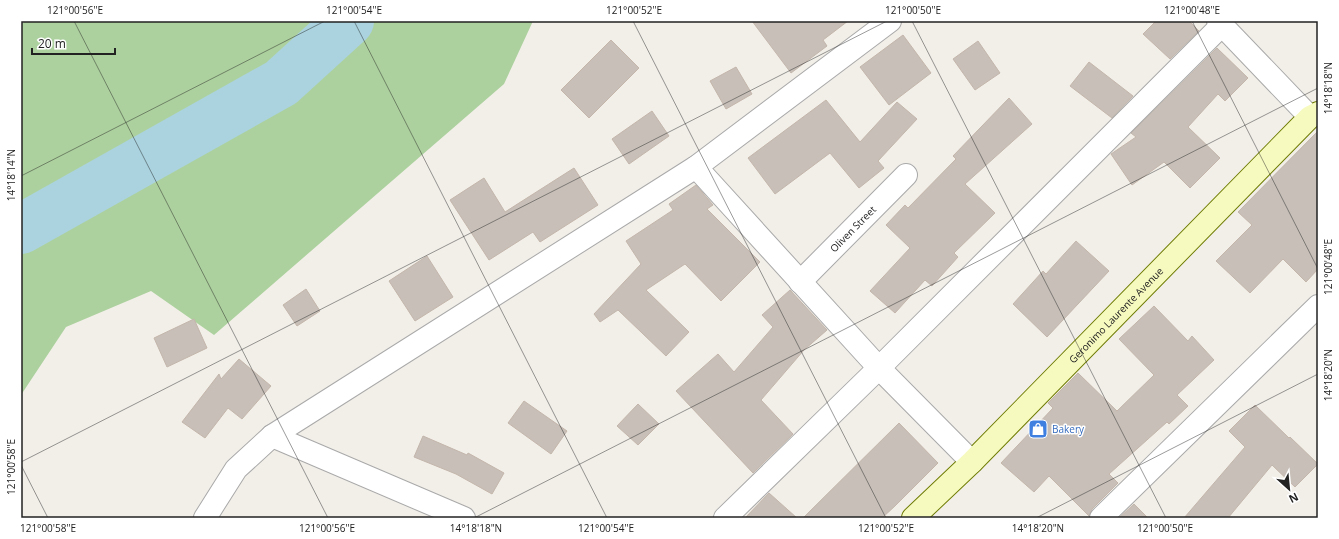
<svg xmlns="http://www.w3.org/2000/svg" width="1339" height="539" font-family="'Open Sans',sans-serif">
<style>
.forest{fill:#add19e}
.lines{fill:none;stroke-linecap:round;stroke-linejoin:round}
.river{stroke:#aad3df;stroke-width:50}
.building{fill:#c7bfb8;stroke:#c4b6ab}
.street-casing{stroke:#a9a9a9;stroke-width:24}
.secondary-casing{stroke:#707d05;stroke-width:24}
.street{stroke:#fff;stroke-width:22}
.secondary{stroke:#f7fabf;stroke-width:22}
.ticks{fill:none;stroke:#222;stroke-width:1;stroke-opacity:0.45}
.labels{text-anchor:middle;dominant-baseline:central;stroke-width:3;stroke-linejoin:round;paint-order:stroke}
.street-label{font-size:10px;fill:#222;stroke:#fff}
.shop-label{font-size:10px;fill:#366cbe;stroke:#fff;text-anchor:start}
.neatline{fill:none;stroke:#222;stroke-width:1.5}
.ticks-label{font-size:10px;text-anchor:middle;fill:#222}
</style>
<rect width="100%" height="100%" fill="#f2efe9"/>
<path class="forest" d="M26,21H533L504,84L214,335L151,291L66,327L21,395V24Z"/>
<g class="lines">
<path class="river" d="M21,229L281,83L349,21"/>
</g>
<path class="building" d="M752,21H848L823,40L827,46L791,73Z
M1156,21H1189L1199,31L1170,59L1143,34Z
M903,35L931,73L889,105L860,67Z
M611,40L639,68L589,118L561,90Z
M978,41L1000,73L975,90L953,59Z
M1217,48L1248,78L1225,101L1218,94L1188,127L1220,158L1190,188L1164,162L1132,185L1111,154L1136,137L1131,133Z
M1089,62L1133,96L1112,118L1070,86Z
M736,67L752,94L726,109L710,81Z
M1009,98L1032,124L965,184L995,213L954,253L958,257L932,286L925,280L895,313L870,291L910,248L886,225L905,205L908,208L956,159L953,156Z
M826,100L860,142L897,102L917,119L878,161L884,168L859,188L830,153L775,194L748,158Z
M652,111L669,136L629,164L612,139Z
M1318,131V269L1306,282L1283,259L1250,293L1216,261L1252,225L1238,212Z
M574,168L598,205L540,242L533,232L489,260L450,200L484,178L505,212Z
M696,185L713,205L707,209L760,262L721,301L685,264L646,290L689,332L666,356L618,310L600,322L594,314L641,264L626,241L673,210L669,204Z
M1076,241L1109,271L1047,337L1013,304L1043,271L1046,274Z
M427,256L453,297L415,321L389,281Z
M306,289L320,311L297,326L283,305Z
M790,290L827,330L804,350L761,400L793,434L753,473L676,391L718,354L734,372L773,327L762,315Z
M1154,306L1188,341L1192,336L1214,360L1177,395L1188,406L1169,424L1167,422L1109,474L1118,483L1092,509L1089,516L1049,476L1034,492L1001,463L1053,408L1048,403L1078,373L1117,411L1154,375L1119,339Z
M194,319L207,348L167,367L154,338Z
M239,359L271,386L242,419L228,408L205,438L182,422L219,374L221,379Z
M524,401L567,431L551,454L508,423Z
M638,404L659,424L638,445L617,426Z
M1255,405L1289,438L1290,437L1318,464L1295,487L1272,465L1228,518H1184L1245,447L1229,431Z
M899,423L938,463L895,506L882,518H803Z
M423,436L467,455L468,453L504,473L492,494L456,474L414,457Z
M769,493L797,518H745Z
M1134,504L1148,518H1119Z"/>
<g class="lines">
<defs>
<g id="street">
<path d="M1218,21L1310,117"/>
<path d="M696,167L879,368L972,462"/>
<path id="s1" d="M800,282L906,175"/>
<path d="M272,436L464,518"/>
<path d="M205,518L236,469L272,436L696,167L890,21"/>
<path d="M725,518L879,368L1222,25"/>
<path d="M1101,518L1318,306"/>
</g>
<g id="secondary">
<path id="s2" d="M913,518L972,462L1310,117L1318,113"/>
</g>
</defs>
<use href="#street" class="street-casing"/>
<use href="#secondary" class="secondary-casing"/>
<use href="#street" class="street"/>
<use href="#secondary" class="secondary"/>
</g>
<path class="ticks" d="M74,21L328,518M354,21L607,518M633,21L886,518M912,21L1166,518M1192,21L1318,269M21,176L325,21M21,462L887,21M21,465L48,518M474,518L1318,88M1036,518L1318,374"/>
<defs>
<symbol id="shop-square" viewBox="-11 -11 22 22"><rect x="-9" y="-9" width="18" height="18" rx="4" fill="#3f7fe0" stroke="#fff"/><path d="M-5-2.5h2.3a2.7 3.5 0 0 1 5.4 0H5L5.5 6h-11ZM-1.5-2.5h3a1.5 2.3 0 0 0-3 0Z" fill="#fff"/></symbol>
</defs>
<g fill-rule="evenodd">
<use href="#shop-square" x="1027" y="418" width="22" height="22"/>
</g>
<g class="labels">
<g class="street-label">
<text stroke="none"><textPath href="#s1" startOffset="75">Oliven Street</textPath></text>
<text stroke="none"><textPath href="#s2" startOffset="287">Geronimo Laurente Avenue</textPath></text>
</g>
<g class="shop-label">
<text x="1052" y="429">Bakery</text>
</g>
</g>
<rect width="1339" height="539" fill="none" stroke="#ffffff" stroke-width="44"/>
<g transform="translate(1289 489) rotate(153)" stroke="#ffffff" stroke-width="3" paint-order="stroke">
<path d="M0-3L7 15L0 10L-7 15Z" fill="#222222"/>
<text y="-6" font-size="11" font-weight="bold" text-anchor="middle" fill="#222222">N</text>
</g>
<path d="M32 48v6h83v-6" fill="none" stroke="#222222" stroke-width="2"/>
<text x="38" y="48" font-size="12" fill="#222222" stroke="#ffffff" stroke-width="3" paint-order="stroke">20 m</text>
<rect x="22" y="22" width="1295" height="495" class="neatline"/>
<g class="ticks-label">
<text x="75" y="14">121°00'56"E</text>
<text x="354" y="14">121°00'54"E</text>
<text x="634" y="14">121°00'52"E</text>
<text x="913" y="14">121°00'50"E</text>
<text x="1192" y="14">121°00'48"E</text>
<text transform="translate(1328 88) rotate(-90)" y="4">14°18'18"N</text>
<text transform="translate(11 175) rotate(-90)" y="4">14°18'14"N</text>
<text transform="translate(1328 267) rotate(-90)" y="4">121°00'48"E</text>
<text transform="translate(1328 375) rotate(-90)" y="4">14°18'20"N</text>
<text transform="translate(11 467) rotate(-90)" y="4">121°00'58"E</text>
<text x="48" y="532">121°00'58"E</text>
<text x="327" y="532">121°00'56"E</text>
<text x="476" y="532">14°18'18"N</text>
<text x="606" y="532">121°00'54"E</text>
<text x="886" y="532">121°00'52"E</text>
<text x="1038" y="532">14°18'20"N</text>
<text x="1165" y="532">121°00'50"E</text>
</g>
</svg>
